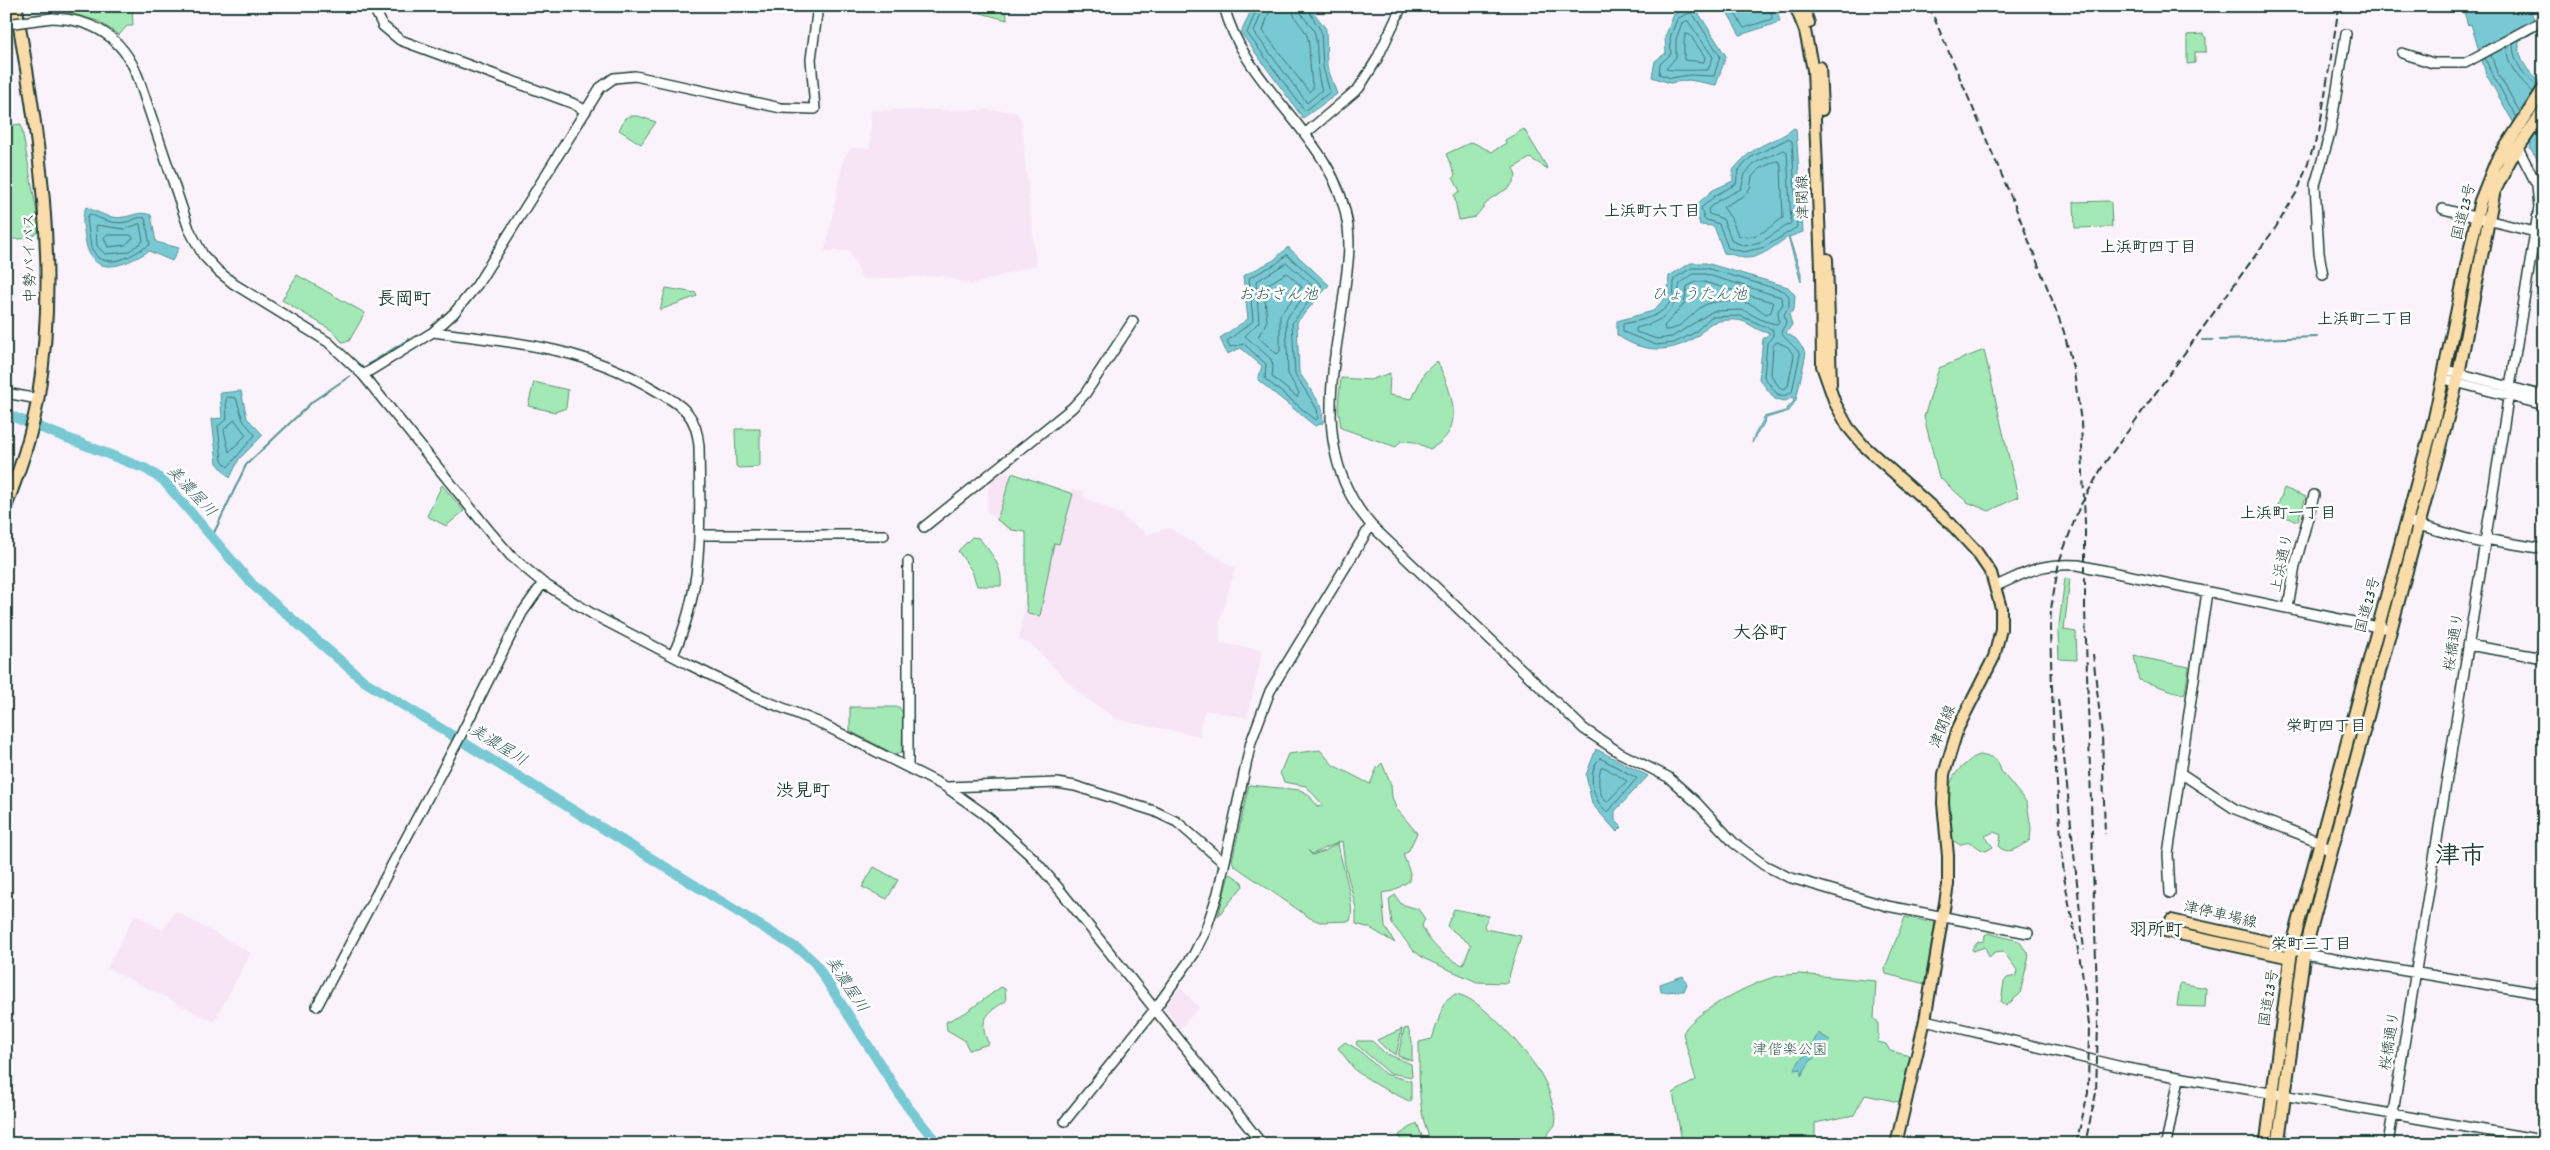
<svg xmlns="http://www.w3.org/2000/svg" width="2550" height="1150" font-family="Dekko,'Klee One',sans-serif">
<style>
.built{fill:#f7e5f6}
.green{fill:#a3e9b5;stroke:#619374}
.water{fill:#79c9d4;stroke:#559194}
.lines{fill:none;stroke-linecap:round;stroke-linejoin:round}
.shore{stroke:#437574;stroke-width:1}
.stream{stroke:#559194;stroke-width:2}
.river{stroke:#79c9d4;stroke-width:10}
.secondary-casing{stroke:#1f3d34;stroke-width:12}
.primary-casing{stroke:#1f3d34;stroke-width:14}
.highway-casing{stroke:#1f3d34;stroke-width:15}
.secondary{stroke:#fff;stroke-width:9}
.primary{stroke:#fbddab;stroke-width:10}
.highway{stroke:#fbddab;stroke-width:11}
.rail{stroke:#1f3d34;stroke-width:2;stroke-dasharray:8 4;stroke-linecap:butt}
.secondary-bridge-casing{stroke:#1f3d34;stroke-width:12;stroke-linecap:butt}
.secondary-bridge{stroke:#fff;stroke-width:9}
.labels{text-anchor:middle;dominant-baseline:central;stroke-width:5;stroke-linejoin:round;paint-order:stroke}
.street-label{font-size:15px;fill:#1f3d34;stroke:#fff}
.park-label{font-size:15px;fill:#395f4e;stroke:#fff}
.neighbourhood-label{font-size:16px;font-weight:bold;fill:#1f3d34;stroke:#fff}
.water-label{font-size:16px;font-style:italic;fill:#36605c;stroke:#fff}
.quarter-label{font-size:18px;font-weight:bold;fill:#1f3d34;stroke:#fff}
.town-label{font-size:25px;font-weight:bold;fill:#1f3d34;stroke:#fff}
</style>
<rect width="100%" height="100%" fill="#fbf3fb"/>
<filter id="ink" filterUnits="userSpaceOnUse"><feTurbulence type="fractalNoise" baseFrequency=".02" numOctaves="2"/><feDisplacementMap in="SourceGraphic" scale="10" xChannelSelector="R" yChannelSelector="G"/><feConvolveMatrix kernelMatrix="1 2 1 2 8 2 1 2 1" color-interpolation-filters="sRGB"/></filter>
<g filter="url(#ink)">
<path class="built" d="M871,110H1000L1017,113L1021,119L1036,265L971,285L943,276L862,279L849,251H825L843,161L850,148H870Z
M1011,472L1070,493L1072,489L1084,491L1083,497L1124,516L1123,518L1148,534L1169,528L1235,568L1220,623V643L1263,650L1247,718L1205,710L1200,727V736L1118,720L1079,693L1032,645L1019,640L1025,600L1026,532L1006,527L986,511L989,487L992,480L1000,474Z
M175,911L251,953L214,1022L107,968L135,914L163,930Z
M1180,987L1199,1008L1179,1029L1165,1007Z"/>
<path class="green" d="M62,6H132L133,26H127L119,35L98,21L66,12Z
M954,6H1006L1007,20Z
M2203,34L2206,38V52H2195V63L2187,64V35Z
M630,116H638L656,122L641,144L619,130L625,118Z
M21,124L40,230C31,240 22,239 8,239L6,238V126Z
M1524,129L1548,169L1530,158L1514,168L1516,177L1510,187L1490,199L1475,217L1459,220L1454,195L1460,191L1453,178L1455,175L1446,154L1472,142L1492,152L1506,143L1505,140Z
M2109,201L2111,203L2112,227L2075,228L2074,202Z
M297,275L365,313L349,341L342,342L333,331L282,300Z
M666,288L696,293L697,296L660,310Z
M1984,350L2018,497L1989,511L1967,502L1939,477L1924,417L1939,368Z
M1437,361C1451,390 1468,430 1430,449L1415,442L1401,441L1396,447L1341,428L1338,406L1341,378L1370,380L1390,373L1389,395L1412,399L1424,373Z
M534,382L568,390L566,408L555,412L528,406Z
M735,429H760V465L758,467L739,468L736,466Z
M1012,473L1073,494L1059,544L1054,543L1040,616L1028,614L1026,603V532L1012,530L997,520Z
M442,485L464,511L446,526L427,516Z
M2284,488L2306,497L2298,521L2275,514Z
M972,537L979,538C991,553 1003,566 1001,586H977L972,571L958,551Z
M2065,578L2070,579L2064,630L2076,632L2077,660L2059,659L2058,632Z
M2134,656L2189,667L2185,693L2182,694L2139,680Z
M850,707H899L903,713L902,752L894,754L850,731Z
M1320,750L1333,765L1370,784L1377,768L1382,763L1391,785L1392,797L1396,808L1417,833L1408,852L1403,854L1410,873L1409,881L1393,891L1382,893L1385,927L1395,943L1370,928L1356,924V908L1345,865L1342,841L1312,854L1308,850L1312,855L1325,851L1338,843C1341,864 1356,904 1350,921L1320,922L1310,918L1235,866L1232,861L1249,785L1300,790L1308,794L1318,807L1323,805L1306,786L1284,782L1280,773L1288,754Z
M1979,755L1991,757L1998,762L2001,771L2027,803L2031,828L2030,840C2021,847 2009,856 1999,847L2001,835L1994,832L1985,836L1993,847L1986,851C1975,849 1974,838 1960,845L1954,841C1946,816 1941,783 1964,765C1970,761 1971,757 1979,755Z
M874,867L898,880L887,899L862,887Z
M1231,874L1242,882L1243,886L1218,916L1229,875Z
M1395,895L1401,904L1418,909L1425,919L1422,925C1427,942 1447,959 1463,965L1471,945L1447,926L1454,909L1489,916L1484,925L1485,929L1521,936L1507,983L1477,982L1425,959L1414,951L1392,924L1389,899Z
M1905,917L1935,923L1925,984L1886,974L1885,968Z
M1988,933L2019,941L2029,955L2020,994L2006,1006L2001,1002L2004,982L2007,978L2016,976L2017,970L2003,951L1995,952L1989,957L1985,947L1973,951L1972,949L1978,942L1984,941L1985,935Z
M1799,974L1876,981L1874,1019L1878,1022V1042L1886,1044L1890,1051L1910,1056L1899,1102L1865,1095L1854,1115L1815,1123V1142L1818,1144H1685L1681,1136L1673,1093L1696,1080L1683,1034C1688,1015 1749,985 1768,979C1778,975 1788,975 1799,974Z
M2180,983L2206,988L2205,1007L2177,1006Z
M1001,987L1005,989L1006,1001C987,1012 977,1021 989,1044L969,1050L964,1040L947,1030L946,1022L965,1013Z
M1455,994C1480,995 1531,1056 1543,1078C1550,1090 1552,1105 1556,1118L1555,1125L1544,1139L1533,1137L1482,1144H1432C1416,1111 1420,1077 1419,1042L1432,1039L1444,1003Z
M1408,1028L1412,1041V1061L1398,1056L1404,1029Z
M1402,1029L1396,1055L1386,1049L1377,1040Z
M1357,1041H1372L1385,1053L1411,1064L1412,1077L1389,1073L1356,1044Z
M1345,1042L1359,1050L1385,1074L1411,1081V1102L1379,1086L1356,1071L1338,1048Z
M1417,1123L1425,1144H1402L1399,1135Z"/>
<path class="water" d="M1253,6H1309L1326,29L1327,66L1337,94L1303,118L1241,33Z
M1694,6L1726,56L1716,85L1689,80L1670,83L1652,77L1655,61L1666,53L1665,37L1674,14Z
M1724,6H1776L1780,22L1740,35Z
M2462,6H2529L2538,30L2519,41C2518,62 2529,72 2544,86V169L2530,148L2531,144L2521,136L2486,74L2471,24L2468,25Z
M1794,128L1796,129L1803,232L1789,237L1801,273V282L1788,237C1775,245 1761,259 1744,258C1737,257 1731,253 1724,253L1714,226L1700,225L1695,206L1713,190L1733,181V170C1740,162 1747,154 1756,149C1770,140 1779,140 1794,128Z
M86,207C98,212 111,220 124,217C136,215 139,211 151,215L156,242L179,248L172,261L149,251C122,267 90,280 85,237C83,225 81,218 86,207Z
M1288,247L1329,285L1297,322L1299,372L1322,407L1323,423L1315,426L1258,380L1262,366L1241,348L1227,354L1220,338L1248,319L1243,276L1274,260Z
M1691,263H1706L1788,287L1795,295L1794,310L1789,314L1792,325L1786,333L1796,339L1806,353L1796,400L1789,411L1766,418C1763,428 1756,433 1752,443C1754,432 1761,427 1764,417L1785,411L1794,401L1793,397L1785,401L1775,399L1759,379L1763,339L1770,333C1758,332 1753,325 1742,321C1736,319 1721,320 1715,322C1708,323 1703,332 1697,336C1672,354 1642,353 1617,335V321L1653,311L1668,295L1669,276Z
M241,391L247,418L263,435L239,459L230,478L217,463L212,419L222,418L220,393Z
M1596,749L1648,776L1615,811V820L1622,827L1617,832L1592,804L1586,775Z
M1683,976L1687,984L1684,991L1661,992L1660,984Z
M1818,1033L1830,1040L1809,1063L1801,1076V1069L1794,1070L1800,1060L1809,1052Z"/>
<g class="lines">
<path class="shore" d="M1258,6L1247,33L1305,111L1330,92L1323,67L1321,31L1306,6
M1264,6L1254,32L1307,103L1322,90C1315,71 1319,53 1315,34C1312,23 1300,18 1299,6
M1271,6L1263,31L1309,92L1313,88C1309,74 1311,42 1306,33C1301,24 1292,18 1292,6
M1730,6L1744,28L1772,19L1771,6
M1690,13L1693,14L1720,56L1714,76L1689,75L1671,78L1659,74L1660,64L1671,54L1670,38L1677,19Z
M1688,21L1713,57L1708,70C1700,70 1671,71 1666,69L1676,57V39L1682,23Z
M1686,34L1690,35L1705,57L1704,62L1684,60V40Z
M2513,43C2513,63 2523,74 2537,86
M2507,47C2506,66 2520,79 2533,92
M2491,55L2496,70L2520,112
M2485,58L2491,72L2517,118
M1788,139L1792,141L1797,227L1765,247L1744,252L1728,248L1719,224L1704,219L1701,208L1716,195L1736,184L1738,171L1750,158Z
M1784,150L1787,152L1791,223L1763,241L1745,246L1732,241L1723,219L1709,214L1708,209L1719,200L1741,189L1745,174L1755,163Z
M1777,161L1780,162L1781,168L1783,218C1769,227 1755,242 1738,235L1731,218L1723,207L1745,195L1750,188L1752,177L1759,169Z
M90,214C101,219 114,225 126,222C133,221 137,216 145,218L150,245C133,253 119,267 98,258L91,248L87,218Z
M140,224L143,241L128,252L105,254L97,246L96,225L124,229Z
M107,235H131L133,238L125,245L108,247L104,238Z
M1287,255L1322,285L1292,323L1295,374L1317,409L1318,418L1316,420L1265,379L1266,364L1244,344L1230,347L1227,341L1253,321L1249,278L1276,264Z
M1287,263L1313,286L1289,315L1286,321L1288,374L1299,393L1297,397L1272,377L1273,366L1271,359L1245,336L1259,322L1256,282Z
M1692,268H1706L1784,291L1789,296V307L1784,314L1786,323L1781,332C1784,339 1795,346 1800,354L1792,392L1784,396L1777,394L1764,377L1767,343L1773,336V330L1741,316L1711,317L1694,333L1674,343L1656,345L1623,332V324C1641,320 1667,317 1673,295C1674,290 1674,284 1674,279Z
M1287,273L1302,287L1280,315V351L1277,354L1258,337L1267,321L1264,287Z
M1694,274H1705L1781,297L1783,304L1778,311L1779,322L1776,324L1764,321L1743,310L1713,311L1672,337L1657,339L1636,332V328C1665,321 1675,312 1680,283Z
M1696,282H1704L1772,302L1773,304L1771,312L1766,314C1760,310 1753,304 1746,303C1735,300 1712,300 1703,306C1691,314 1681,330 1665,330L1664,326L1684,304L1687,287Z
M1777,342L1788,347L1794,356L1788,386L1783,389L1780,388L1771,375L1773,346Z
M228,397L236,398L243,420L255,435L228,467L222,460L218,426L227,419L226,400Z
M235,420L246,435L229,452L224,430Z
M1600,758L1637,778L1608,812C1592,802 1586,771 1600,758Z
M1604,767L1627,781L1607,802C1598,796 1597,778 1601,768Z"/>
<path class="stream" d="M2202,340H2213
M2220,340L2317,337
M369,364L409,339
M212,537L246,465L313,401L350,376"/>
<path class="river" d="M6,414L146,469L163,480L253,585L364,681L803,952L815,963L907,1106L938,1144"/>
<defs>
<path id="secondary" d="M373,6L383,26L400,40L572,103L586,111
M1224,6C1245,91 1337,137 1348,227C1351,252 1346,277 1343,302C1331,381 1314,459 1371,525L1584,729L1620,753L1668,777L1696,802L1734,843L1764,865L1788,877L1887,906L2028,933
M52,18C93,19 123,38 138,77L189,229L203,255L218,271L234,284L328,342L363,375L491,533L511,556L543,583L594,615L690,665L753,696L818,722L946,787L984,814L1010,837L1032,857L1060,890L1262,1144
M2402,53L2433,63H2465L2544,20
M1306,133L1359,88L1377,59L1402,6
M2443,209L2535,232
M2323,275L2319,253L2315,185L2330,133L2346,34
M433,332C513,342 584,347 655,390C682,406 696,412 699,446C700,519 705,586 673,655
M2446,370L2544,396
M363,375L433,332L454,313L477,285L600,88L614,78L635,76L781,108L815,109L811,59L818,6
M2444,379L2544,405
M6,393L38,399
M2408,522L2485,544
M924,527L1072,408L1085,394L1133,321
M700,535H884
M2485,539L2544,549
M1996,586C2030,571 2039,563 2078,565L2383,628
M2288,608L2295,566L2314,495
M2468,645L2544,658
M908,767V562
M2182,774L2235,809L2320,842L2330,852
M947,787L1057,783L1075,786L1154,811L1177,822L1224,863
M2170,893L2168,854L2207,592
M2292,947L2304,954L2544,994
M317,1006L462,733L522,613L543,583
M1925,1020L2126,1068L2536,1139
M1065,1121L1155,1009L1194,954L1205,932L1218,893L1251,742L1270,691L1371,525
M2166,1144L2179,1078
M2388,1144L2539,207L2537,185L2518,148"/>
<path id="primary" d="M1795,6L1805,31L1813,70L1821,268L1822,366L1835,403L1848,427L1863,445L1951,524L1976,551L1991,573L2001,608V629L1994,657L1958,728L1944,774L1943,803L1948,856V885L1925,1020L1896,1144
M1803,6L1809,23
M1820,67L1822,110
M1827,259L1831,384
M2171,920L2292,947
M2160,930L2291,958"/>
<path id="highway" d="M6,506C19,471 32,435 38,398C60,266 38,136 16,6
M2266,1144L2292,947L2434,420L2480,202L2496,162L2544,88
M2278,1144L2304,954L2457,382L2494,192L2510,160L2544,110"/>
</defs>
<use href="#secondary" class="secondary-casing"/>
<use href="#primary" class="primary-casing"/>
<use href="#highway" class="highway-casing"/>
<use href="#secondary" class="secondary"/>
<use href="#primary" class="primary"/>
<use href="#highway" class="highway"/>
<path class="rail" d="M1929,6L2015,206L2051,297L2064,332L2074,372L2081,422L2085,523V609L2098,1025L2096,1093L2085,1144
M2093,654L2102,735L2105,834
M2058,699L2084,950
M2076,1144L2088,1093L2089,1025L2082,971L2064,877L2054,744L2050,631L2051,609L2059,562L2079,508L2104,464L2276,227L2298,190L2319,132L2339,6"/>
<defs>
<path id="secondary-bridge" d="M6,24L52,18"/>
</defs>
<use href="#secondary-bridge" class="secondary-bridge-casing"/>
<use href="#secondary-bridge" class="secondary-bridge"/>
</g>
</g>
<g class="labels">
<g class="street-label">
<text transform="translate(1804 197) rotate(-92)">津関線</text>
<text transform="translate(2465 212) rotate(-76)">国道23号</text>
<text transform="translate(31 258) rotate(-91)">中勢バイパス</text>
<text transform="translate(2283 563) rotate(-78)">上浜通り</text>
<text transform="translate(2369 605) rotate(-75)">国道23号</text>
<text transform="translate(2455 642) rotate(-81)">桜橋通り</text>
<text transform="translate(1944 727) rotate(-68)">津関線</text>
<text transform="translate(2220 916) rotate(13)">津停車場線</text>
<text transform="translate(2270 998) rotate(-81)">国道23号</text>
<text transform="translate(2391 1041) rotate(-81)">桜橋通り</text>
</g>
<g class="park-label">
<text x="1790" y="1051">津偕楽公園</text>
</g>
<g class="neighbourhood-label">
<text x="1652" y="212">上浜町六丁目</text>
<text x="2148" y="248">上浜町四丁目</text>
<text x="2365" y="320">上浜町二丁目</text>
<text x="2288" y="514">上浜町一丁目</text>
<text x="2326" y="727">栄町四丁目</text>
<text x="2311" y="945">栄町三丁目</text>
</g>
<g class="water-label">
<text x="1278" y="295">おおさん池</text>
<text x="1699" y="295">ひょうたん池</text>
<text transform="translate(191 492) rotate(47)">美濃屋川</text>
<text transform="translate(498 746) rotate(32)">美濃屋川</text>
<text transform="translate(846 985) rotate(57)">美濃屋川</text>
</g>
<g class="quarter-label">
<text x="404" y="300">長岡町</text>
<text x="1760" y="634">大谷町</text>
<text x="803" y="792">渋見町</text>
<text x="2156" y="931">羽所町</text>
</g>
<g class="town-label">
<text x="2460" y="858">津市</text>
</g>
</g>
<rect width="2550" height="1150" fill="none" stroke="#fff" stroke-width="25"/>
<rect x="12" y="12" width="2525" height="1125" fill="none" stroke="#1f3d34" stroke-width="2" filter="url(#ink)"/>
</svg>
